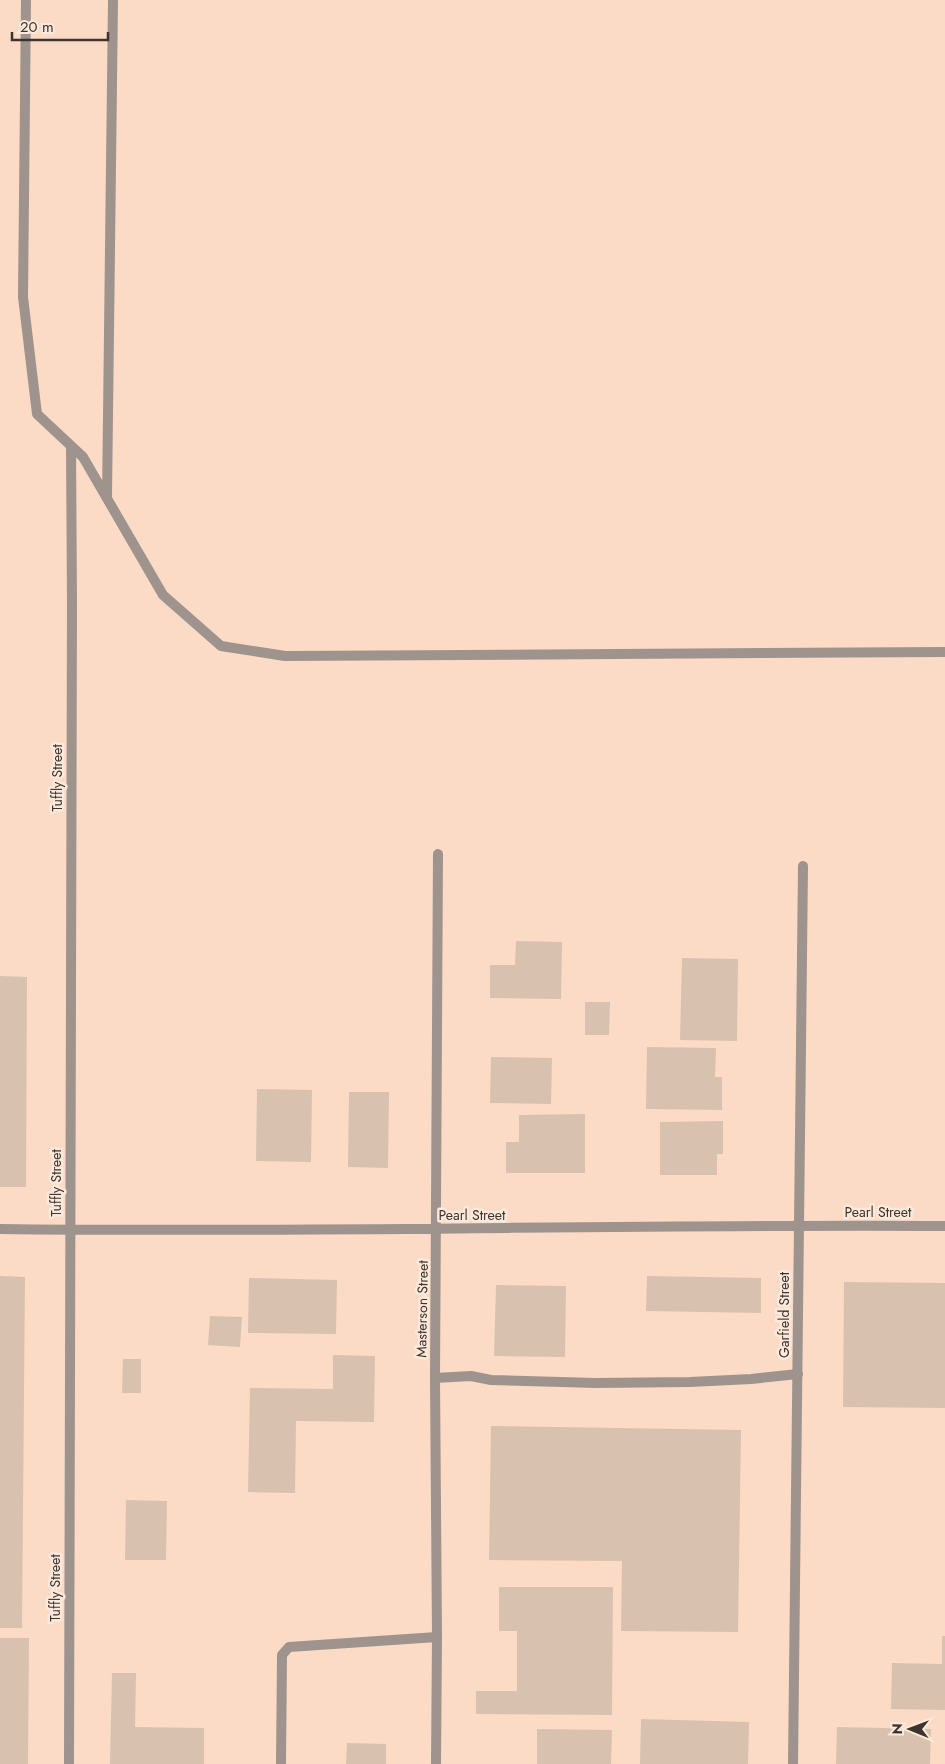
<svg xmlns="http://www.w3.org/2000/svg" width="945" height="1764" font-family="Jost,sans-serif">
<style>
.built{fill:#fbdbc5}
.building{fill:#d9c1b0}
.lines{fill:none;stroke-linecap:round;stroke-linejoin:round}
.lane{stroke:#9f938e;stroke-width:10}
.street{stroke:#9f938e;stroke-width:10}
.labels{text-anchor:middle;dominant-baseline:central;stroke-width:5;stroke-linejoin:round;paint-order:stroke}
.street-label{font-size:14px;fill:#3d342d;stroke:#fde9db}
</style>
<rect width="100%" height="100%" fill="#fde9db"/>
<path class="built" d="M0,0H945V1764H0Z"/>
<path class="building" d="M516,941L562,942L561,999L490,998V965H515Z
M682,958L738,959L737,1041L680,1040Z
M0,976L27,977L26,1187H0Z
M585,1002H610L609,1035H585Z
M647,1047L716,1048L715,1077H722V1110L646,1109Z
M491,1057L552,1058L551,1104L490,1103Z
M257,1089L312,1090L311,1162L256,1161Z
M349,1092H389L388,1168L348,1167Z
M585,1114V1173H506V1142H519V1115Z
M723,1121V1154H717V1175H660V1122Z
M0,1276L25,1277L22,1628H0Z
M647,1276L761,1278V1313L646,1311Z
M249,1278L337,1280L336,1334L248,1333Z
M844,1282L945,1283V1408L843,1407Z
M496,1285L566,1286L565,1357L494,1356Z
M210,1316L242,1317L240,1347L208,1345Z
M333,1355L375,1356L374,1422L296,1421L295,1493L248,1492L250,1388L333,1389Z
M123,1359H141V1393H122Z
M491,1426L741,1430L738,1632L621,1631L622,1561L489,1560Z
M126,1500L167,1501L166,1560H125Z
M499,1587H613L612,1715L476,1714V1691H517V1631H499Z
M942,1636H945V1710L891,1709L892,1663L942,1664Z
M0,1638H29L28,1764H0Z
M112,1673H136L135,1727L204,1728V1764H110Z
M641,1719L749,1722L748,1764H640Z
M837,1727L931,1729L930,1764H836Z
M537,1729L612,1730L611,1764H537Z
M347,1743L386,1744V1764H346Z"/>
<g class="lines">
<path class="lane" d="M26,0L23,297L37,414L83,457L163,595L221,646L285,656L945,652
M71,446L72,603
M107,498L113,0
M435,1378L471,1376L491,1380L596,1383L690,1382L751,1379L798,1374
M281,1764L282,1655L289,1647L437,1637"/>
<path class="street" d="M0,1229C315,1233 630,1224 945,1226
M69,1764L72,603
M436,1764L437,1637L435,1378L438,854
M793,1764L803,866"/>
</g>
<g class="labels">
<g class="street-label">
<text transform="translate(57 778) rotate(-90)">Tuffly Street</text>
<text transform="translate(56 1183) rotate(-90)">Tuffly Street</text>
<text x="878" y="1212">Pearl Street</text>
<text x="472" y="1215">Pearl Street</text>
<text transform="translate(422 1309) rotate(-89)">Masterson Street</text>
<text transform="translate(784 1315) rotate(-90)">Garfield Street</text>
<text transform="translate(55 1588) rotate(-90)">Tuffly Street</text>
</g>
</g>
<g transform="translate(910 1729) rotate(271)" stroke="#fde9db" stroke-width="4" paint-order="stroke">
<path d="M0-4L9 19L0 12L-9 19Z" fill="#3d342d"/>
<text y="-8" font-size="14" font-weight="bold" text-anchor="middle" fill="#3d342d">N</text>
</g>
<path d="M12 32v8h96v-8" fill="none" stroke="#3d342d" stroke-width="2.5"/>
<text x="20" y="32" font-size="15" fill="#3d342d" stroke="#fde9db" stroke-width="4" paint-order="stroke">20 m</text>
</svg>
